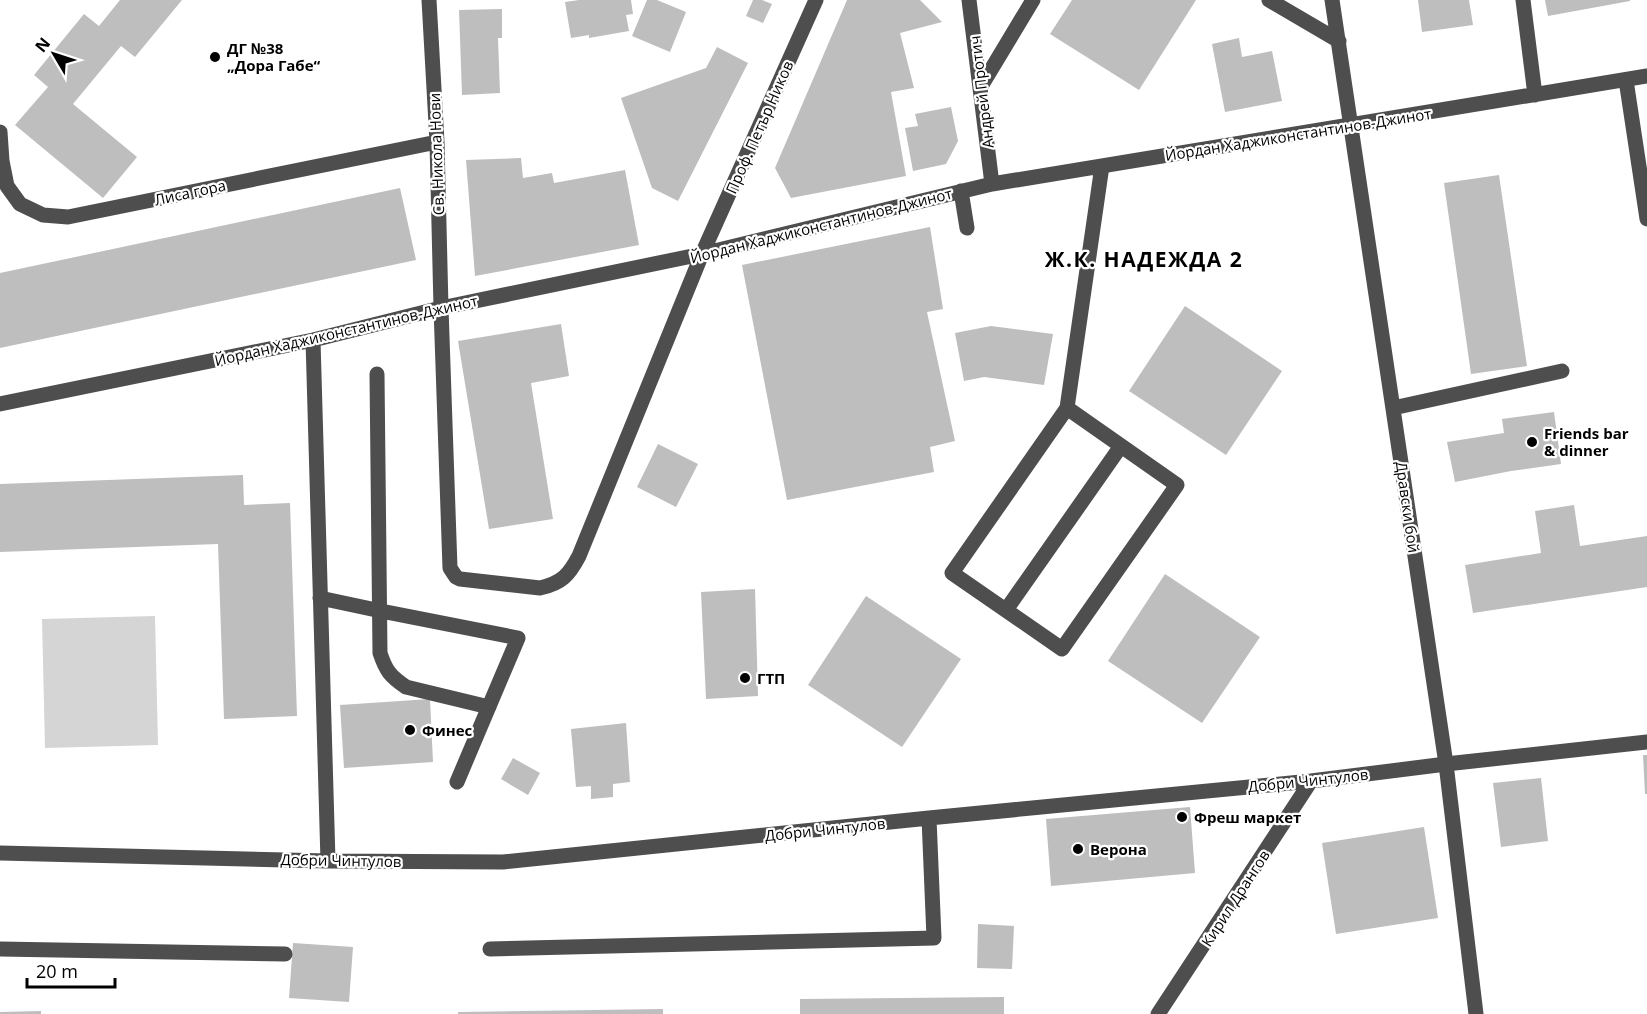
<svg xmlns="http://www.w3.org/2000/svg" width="1647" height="1014" font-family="'Open Sans',sans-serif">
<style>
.green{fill:#d5d5d5}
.building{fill:#bebebe}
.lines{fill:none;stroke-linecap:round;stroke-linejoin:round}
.minor{stroke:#4e4e4e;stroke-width:15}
.poi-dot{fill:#000;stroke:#fff;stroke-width:2}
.labels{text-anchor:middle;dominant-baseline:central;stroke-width:4.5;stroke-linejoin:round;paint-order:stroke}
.poi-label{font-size:15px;font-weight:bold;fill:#000;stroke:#fff;text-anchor:start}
.street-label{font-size:15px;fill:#000;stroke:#fff}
.district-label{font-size:21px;font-weight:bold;letter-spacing:1.5px;fill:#000;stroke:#fff}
</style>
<rect width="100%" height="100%" fill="#fff"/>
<path class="green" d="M155,616L158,745L45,748L42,619Z"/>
<path class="building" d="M120,0H182L135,57L121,46L73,104L137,157L103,198L15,125L48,87L34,75L84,14L99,26Z
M579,0H631L633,14L626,15L629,31L589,38V35L571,38L565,2Z
M647,0H657L686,12L670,52L632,36Z
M753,0H762L772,4L763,23L746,16Z
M847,0H920L942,22L900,33L914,88L891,92L906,176L791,198L775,168Z
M1072,0H1196L1139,90L1050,34Z
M1418,0H1469L1473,25L1422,32Z
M1545,0H1630V1L1548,16Z
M502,9V38H498L500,93L462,95L459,10Z
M1239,38L1242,57L1272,51L1282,101L1225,112L1212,44Z
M717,47L748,63L678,201L652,188L621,98L706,68Z
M951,107L958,141L946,164L913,171L905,128L918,126L915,114Z
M521,158L523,178L552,173L554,183L625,170L639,245L475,276L466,160Z
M1499,175L1527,366L1471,374L1444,183Z
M400,188L416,260L0,348V273Z
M930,227L943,309L927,312L955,441L930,447L934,472L787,500L742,265Z
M1185,306L1282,371L1226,455L1129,391Z
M561,324L569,376L531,383L553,519L489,529L458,341Z
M991,326L1053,334L1044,385L984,377L964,381L955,333Z
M1554,412L1561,464L1511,471L1455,482L1447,442L1504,433L1502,419Z
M658,444L698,464L676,507L637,487Z
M243,475L244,505L290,503L297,716L224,719L218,544L0,552V484Z
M1574,505L1580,546L1647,536V587L1473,613L1465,565L1541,553L1535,511Z
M1165,574L1260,637L1202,723L1108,661Z
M755,589L758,696L706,699L701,592Z
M866,596L961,659L902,747L808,685Z
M430,699L433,762L344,768L340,705Z
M626,723L630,782L613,784V797L591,799V786L576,787L571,729Z
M1643,755H1647V794H1645Z
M513,758L540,773L528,795L501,779Z
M1541,778L1548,841L1501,847L1493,783Z
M1190,807L1195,873L1051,886L1046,819Z
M1424,827L1438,918L1336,934L1322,843Z
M978,924L1014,926L1012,969L977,968Z
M293,943L353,947L349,1002L289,998Z
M1004,997V1014H800V999Z
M663,1009V1014H458V1012Z
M41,1011V1014H0V1012Z"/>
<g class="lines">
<path class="minor" d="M429,0L437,142L441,308L450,568L456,577L460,579L540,588C562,583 569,575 579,556L702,254L816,0
M969,0L992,184
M1269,0L1339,41
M1332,0L1446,764L1476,1014
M1523,0L1535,95
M1626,80L1647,219
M980,88L1033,0
M0,132L2,161L7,186L20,204L43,215L68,217L437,142
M961,191L967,228
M313,340L328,861
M377,374L380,653C386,671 390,676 406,687L489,707
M0,404L313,340L441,308L702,254L992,184L1647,76
M1067,408L1177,485L1062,649L952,573Z
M1067,408L1102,166
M1393,408L1562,371
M320,598L381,611L518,638L457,782
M1006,610L1121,446
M0,853L328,861L503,862L929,818L1311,781L1446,764L1647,742
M0,949L285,954
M490,949L934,938L929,818
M1158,1014L1311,781"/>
</g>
<g class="poi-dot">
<circle cx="215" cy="57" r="6"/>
<circle cx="1532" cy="442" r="6"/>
<circle cx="745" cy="678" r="6"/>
<circle cx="410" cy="730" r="6"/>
<circle cx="1182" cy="817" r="6"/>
<circle cx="1078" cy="849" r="6"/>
</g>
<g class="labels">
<g class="poi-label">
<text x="227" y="48">ДГ №38<tspan x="227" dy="17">„Дора Габе“</tspan></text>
<text x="1544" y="433">Friends bar<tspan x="1544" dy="17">&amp; dinner</tspan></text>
<text x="757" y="678">ГТП</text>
<text x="422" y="730">Финес</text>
<text x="1194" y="817">Фреш маркет</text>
<text x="1090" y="849">Верона</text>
</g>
<g class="street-label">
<text transform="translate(981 92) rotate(-97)">Андрей Протич</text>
<text transform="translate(759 127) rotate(-66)">Проф. Петър Ников</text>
<text transform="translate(1298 134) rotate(-9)">Йордан Хаджиконстантинов-Джинот</text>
<text transform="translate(436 154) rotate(-92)">Св. Никола Нови</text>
<text transform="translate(190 192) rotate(-12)">Лиса гора</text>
<text transform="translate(821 225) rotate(-14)">Йордан Хаджиконстантинов-Джинот</text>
<text transform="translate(346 330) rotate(-13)">Йордан Хаджиконстантинов-Джинот</text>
<text transform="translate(1408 507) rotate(82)">Дравски бой</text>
<text transform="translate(1308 780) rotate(-6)">Добри Чинтулов</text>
<text transform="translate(825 829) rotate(-6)">Добри Чинтулов</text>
<text transform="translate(341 860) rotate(1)">Добри Чинтулов</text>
<text transform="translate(1235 898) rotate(-57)">Кирил Дрангов</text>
</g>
<g class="district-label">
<text x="1144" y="259">Ж.К. НАДЕЖДА 2</text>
</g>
</g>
<g transform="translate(54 54) rotate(309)" stroke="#ffffff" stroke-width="4.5" paint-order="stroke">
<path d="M0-4.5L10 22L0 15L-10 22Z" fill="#000000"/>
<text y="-9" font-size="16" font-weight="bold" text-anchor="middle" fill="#000000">N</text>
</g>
<path d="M27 978v9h88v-9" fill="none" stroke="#000000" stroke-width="3"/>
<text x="36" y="978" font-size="18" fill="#000000" stroke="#ffffff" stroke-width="4.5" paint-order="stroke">20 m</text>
</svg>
